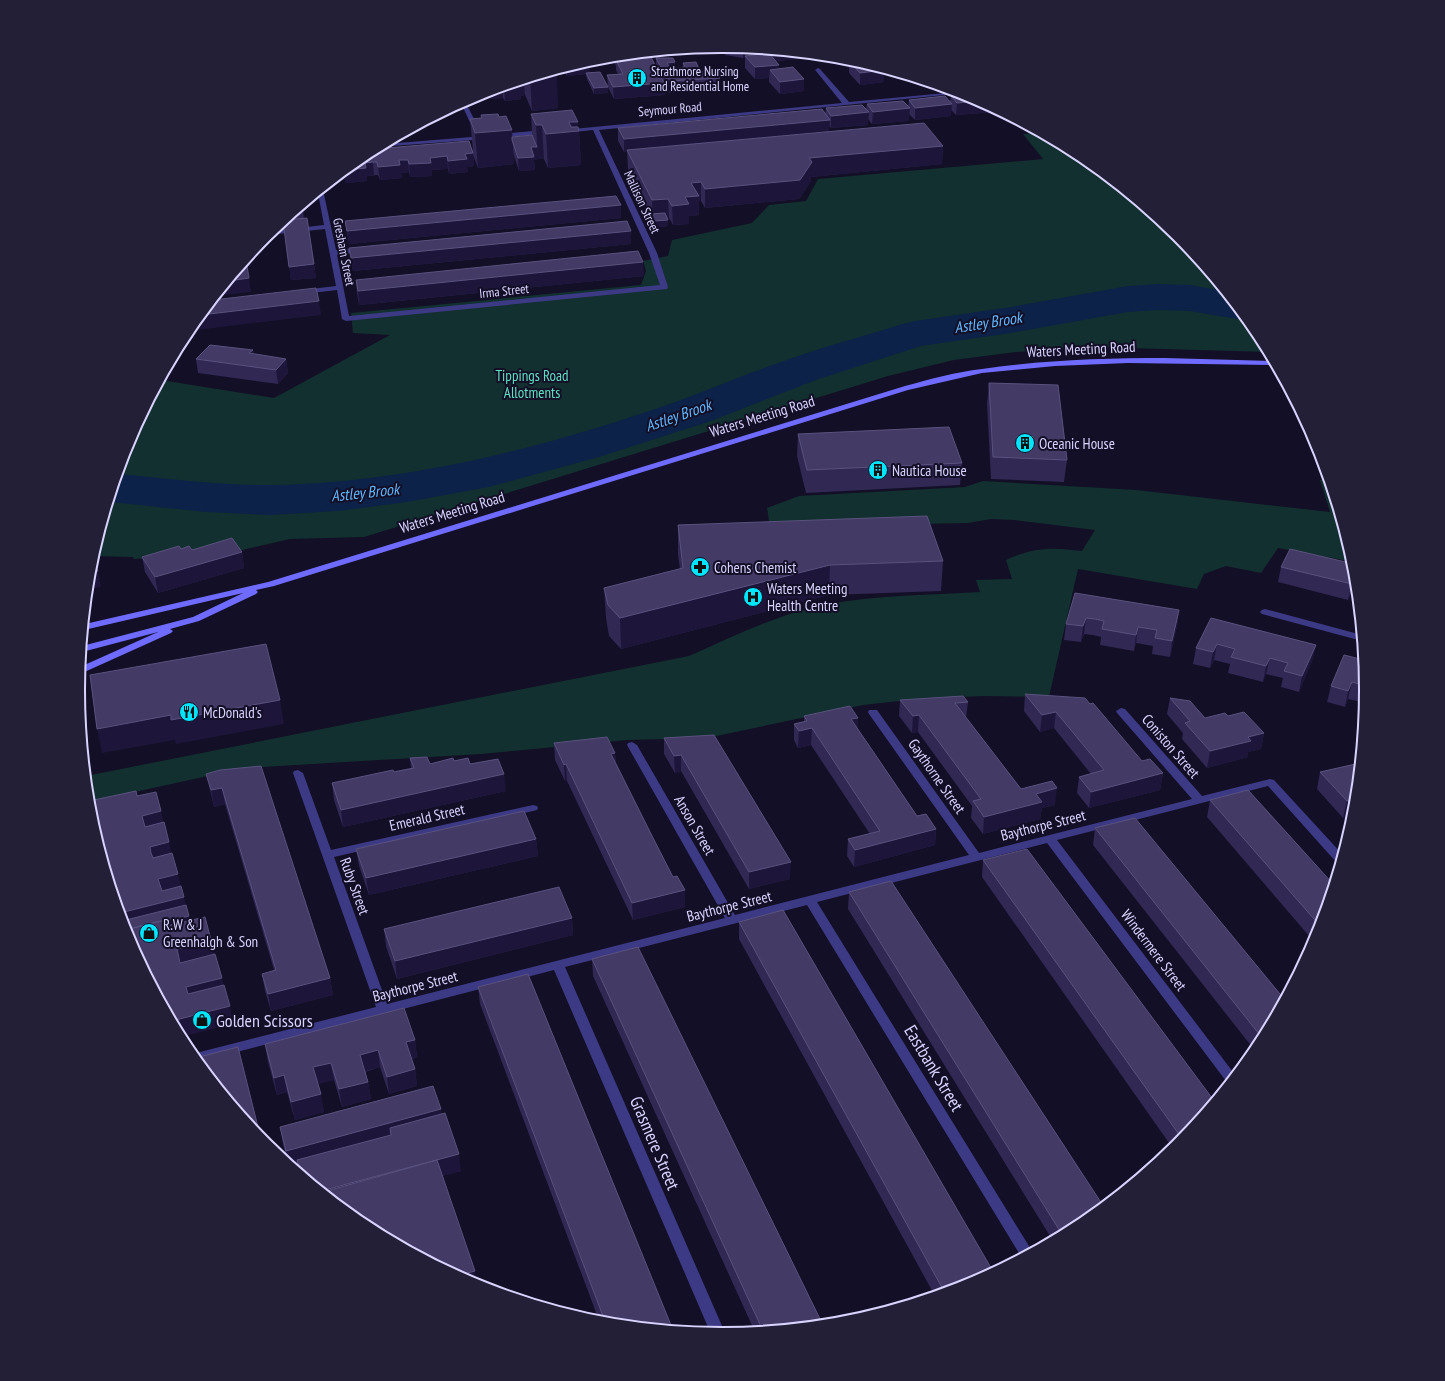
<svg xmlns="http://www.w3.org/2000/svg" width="1445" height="1381" font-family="'PT Sans Narrow',sans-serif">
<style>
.green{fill:#12302f}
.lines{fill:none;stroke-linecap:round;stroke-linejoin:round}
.river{fill:#0c2248;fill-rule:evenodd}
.street{fill:#3d3a85;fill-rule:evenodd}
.secondary{fill:#6f6bff;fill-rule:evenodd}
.wall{fill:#312854}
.shaded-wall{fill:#1d163a}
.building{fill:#433a66;stroke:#5a527e}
.labels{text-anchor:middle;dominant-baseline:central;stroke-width:4;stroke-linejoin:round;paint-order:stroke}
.far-poi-label{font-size:13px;fill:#d9d4ff;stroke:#130f26;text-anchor:start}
.far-street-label{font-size:13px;fill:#d9d4ff;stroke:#130f26}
.street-label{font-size:15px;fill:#d9d4ff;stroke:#130f26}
.park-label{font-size:15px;fill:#5fe0c0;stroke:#130f26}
.poi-label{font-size:15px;fill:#d9d4ff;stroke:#130f26;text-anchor:start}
.water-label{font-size:16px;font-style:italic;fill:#62b6ff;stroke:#130f26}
.near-poi-label{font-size:18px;fill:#d9d4ff;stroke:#130f26;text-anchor:start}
.near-street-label{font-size:18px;fill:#d9d4ff;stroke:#130f26}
.rim{fill:none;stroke:#d9d4ff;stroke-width:2}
</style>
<rect width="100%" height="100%" fill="#130f26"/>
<path class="green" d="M1040,133L1081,155L1178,235L1259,333L1269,352L1093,347L1016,352L954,360L888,376L364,537L290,539L238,551L189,556L134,559L133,557L93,556L127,444L161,380L274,398L390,335L353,333L351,313L641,285L646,271L643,261L668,256L672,240L752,223L769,205L806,201L818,179L1043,159L1023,134Z
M1320,480H1329L1354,562L1278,548L1261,573L1226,566L1204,574L1197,589L1078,569L1049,697L983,696L917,699L863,705L707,738L627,740L481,754L244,768L89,802L86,776L689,656C734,636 780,613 829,604C878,595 929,595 980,592L976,580L1012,579L1006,560C1033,547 1053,547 1082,551L1095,530L1014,520L991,519L968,523L770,527L767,508L799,496L965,487L983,481L1136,490L1330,512Z"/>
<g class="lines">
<path class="river" d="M1158,284L1190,285L1224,291L1246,317L1237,319L1190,311L1158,310L1128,312L1011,333L921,346L816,380L711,421L599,457L489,487L407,502L338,511L271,515L206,512L110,502L118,474C169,478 220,486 271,485C407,483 551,446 678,401C713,388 748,373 784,361C822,347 861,337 899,325L915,321L1011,307L1128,286Z"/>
<path class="street" d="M818,68L820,69L849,102L957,92L964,93L599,130L657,253L668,287L667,289L346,321L342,319L337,290L303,294L299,292L303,290L336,286L325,229L267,235L272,231L324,225L318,193L323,190L336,250L362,248L366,250L362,252L337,255L349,316L660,285L649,253L593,130L565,133L562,131L563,130L842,103L816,71L815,70Z
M465,101L480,131L479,132L474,131L461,103Z
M545,130L548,132L547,133L500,138L497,136L500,134Z
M484,136L486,137V139L378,147L385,144Z
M1265,609L1362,635V641L1262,614L1260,612L1262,610Z
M1121,708L1125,709L1202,796L1270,779L1274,780L1343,855L1340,863H1337L1268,786L1057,840L1236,1076L1229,1085L1047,843L817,902L1032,1251V1252L1022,1258L807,905L565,967L726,1335L711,1334L554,970L198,1062L192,1054L376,1007L293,773L294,771L298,770L303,773L331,850L533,805L537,806L538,808L537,810L533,811L334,857L387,1004L725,918L627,745L628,743L632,742L637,745L735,915L969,855L869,714L868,712L869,710H877L979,853L1192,799L1117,713L1116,711Z"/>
<path class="secondary" d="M1165,358L1273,361L1276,365L1128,363L1055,366L982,373L908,390L274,586L256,590L258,592L256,594L199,621L170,629L173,631L171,633L80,674V667L158,632L82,652V646L193,617L243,593L84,630L85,624L268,582L905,386C931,379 956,372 982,369C1043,360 1104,358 1165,358Z"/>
</g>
<path class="wall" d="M728,47L748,53L743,58L725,55V49Z
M759,50L798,53V59L776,61L779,69L804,79V91L780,94L769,82V78L755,79L745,68V56L760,54Z
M649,53L656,67V58L675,70H677V68L683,67V63L699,69L700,72L720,78V91L669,93L664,85L665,95L614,99L608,87L607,75L618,74L616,70V66L613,61V57Z
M845,58H848L883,69L884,82L860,85L849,73V62Z
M588,61L590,73L608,93L594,94L587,79L586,74L567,76L563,69Z
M555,71L558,108L532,111L525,95L521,96V99L505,101L503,98L476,100L474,96Z
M951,96L993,112L956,115L951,110V116L915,120L909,114V121L872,124L868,119V125L831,128L829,126V132L943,146L942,164L811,177V181L799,199L705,208L701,201H699V215L689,216V224L673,225L669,218H668V226L654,228L650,221V215L628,169L627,151L624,152L618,141V128L825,114L826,108L866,110L867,104L908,107L909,100L950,102Z
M531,114L578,127L579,131L581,165L548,168L544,159H538L534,160L535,170L519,171L513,153L514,164L478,168L473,155L474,166L467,167L468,172L449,174L448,169L432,170V176L410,177L409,172L401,173L402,178L380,180L378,175L367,176V181L346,183L345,178L337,179V177L365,154L473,151L470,119L481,118V115L499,117L512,130V137L532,135Z
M303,205L304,218L314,264L316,278L291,280L284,225L277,226Z
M621,205V218L349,244L347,234L345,221Z
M631,231V244L353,271L349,248Z
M644,276L359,305L357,293L356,280Z
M253,350L254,354L286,359L288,373L278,384L198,373L196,359Z
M989,383L1067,460L1064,482L991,479L987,404Z
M798,434L962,463L960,485L806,493L797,456Z
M678,525L943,561L941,591L829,595L621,649L609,636L606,618L604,588L680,569L678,555Z
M192,550L242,552L244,568L158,593L145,572L142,557Z
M1281,567L1356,581L1348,600L1278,582Z
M1075,593L1179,610L1177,626L1170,657L1152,654L1153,646L1136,643L1134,651L1100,645L1101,637L1093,635L1084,634L1081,642L1064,640L1066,624Z
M1211,618L1316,645L1312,661L1299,692L1281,687L1283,678L1266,674L1263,682L1228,673L1230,664L1214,660L1210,668L1193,664L1196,648Z
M1364,660L1367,691L1366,703L1348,699L1345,707L1327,702L1331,686Z
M1025,694L1142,761L1163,773L1160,790L1089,808L1077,793L1079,777L1091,774L1054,728L1040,732L1024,711Z
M1170,698L1205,718L1228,716L1264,733L1261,749L1248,752V757L1207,768L1182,739L1183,733L1167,714Z
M900,700L968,702L966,718L1021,789L1055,805L1042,808L1040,819L983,834L971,818L972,806L918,732L912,733L899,716Z
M804,716L858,718L857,729L917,816L936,829L935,845L854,867L847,856L848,839L870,834L811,745L798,748L794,740V724L804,722Z
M714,735L790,879L749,889L681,771L675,773L664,754V738Z
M554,743L615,753L616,763L673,877L685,890V907L633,920L567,781H565L555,760Z
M410,758L430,764L454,761L470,764L506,791L343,827L334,800L332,783L411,768Z
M1360,763L1355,816L1352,826L1351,825L1354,815L1343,818L1317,789L1320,772Z
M220,770L330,978L333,995L271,1011L265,991L262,974L274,970L225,804L214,807L210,790L206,774Z
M1210,800L1334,885L1318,937L1315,943L1207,817Z
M1095,828L1285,1000L1258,1049L1256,1052L1093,845Z
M536,839L538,856L369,895L359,866L356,849Z
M983,860L1215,1102L1178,1146L1174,1150L982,877Z
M849,892L1080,1227L1053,1241L848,909Z
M572,918L573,935L397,979L386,946L384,929Z
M739,922L969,1286L935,1296L739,939Z
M592,959L823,1325L755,1332L593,976Z
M478,987L673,1330L600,1323L480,1004Z
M415,1040L417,1057L412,1059L415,1069L417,1086L389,1094L380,1067L365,1072L368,1082L371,1099L342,1107L334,1080L325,1082L318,1084L324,1112L295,1120L287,1092L277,1095L268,1062L265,1044Z
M442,1114L461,1171L442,1176L475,1271L476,1286L364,1226L300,1173L298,1166L293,1168L288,1164L283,1144L280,1127Z"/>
<path class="shaded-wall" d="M747,48H748V53L743,58V52Z
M766,50L798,53V59L766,62Z
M811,55L824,56L811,57Z
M589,62L590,74L586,73V74L567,76V67L583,63Z
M675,62V74L667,75V63Z
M779,65V77L770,70L769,78L755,79V67Z
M884,70V82L860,85V73Z
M557,75L558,108L532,111L530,79L534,77Z
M804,79V91L780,94V82Z
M524,80L525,95L521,96V99L505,101L504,87Z
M664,83L665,95L614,99L613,87Z
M503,87V98L476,100L475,95H476Z
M608,87V93L594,94V88Z
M980,101L993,108V112L956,115L957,103Z
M952,104L951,116L915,120V108Z
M910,108L909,121L872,124L873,112Z
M869,112L868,125L831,128V116Z
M830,120L829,132L627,150V151L624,152V139Z
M569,122H578V131H579L581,165L548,168L546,134Z
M536,125H542L544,159H538Z
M512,130L514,164L478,168L475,133Z
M943,146L942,164L811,177V181L799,199L705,208V189L809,158Z
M531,147H537L538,159L534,160L535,170L519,171L518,158Z
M473,153L474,166L467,167L468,172L449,174L448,161L465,154Z
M447,156L448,169L432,170V176L410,177L409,164L430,158Z
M399,160H408L409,172L401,173L402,178L380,180L378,167Z
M373,162L374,175L367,176V181L346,183L344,171L346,170L365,163Z
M344,171L345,178L337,179V177Z
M701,182V201H699V215L689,216V224L673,225L672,206L685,197L691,183Z
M668,199L669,218L653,220L652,200Z
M303,205L304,224L302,206Z
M621,205V218L349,244L347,231Z
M668,220V226L654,228V221Z
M631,231V244L353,271L351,258Z
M643,262L644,276L359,305L358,291Z
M314,264L316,278L291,280L289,267Z
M249,278L251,292L216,296L229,281Z
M319,301L321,315L188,331L201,315Z
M253,350L255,364L249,353Z
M286,359L288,373L278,384L276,370Z
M242,552L244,568L158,593L155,577Z
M93,555L97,570L90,565Z
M830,565L829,595L621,649L620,618Z
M98,571L101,587L91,589L93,598L87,600L90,573Z
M1356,575V581L1348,600L1352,584Z
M1179,610L1177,626L1170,657L1172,641Z
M1086,618L1084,634L1081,642L1083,626Z
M1138,627L1136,643L1134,651L1136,635Z
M1217,644L1214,660L1210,668L1213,652Z
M1316,645L1312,661L1299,692L1302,676Z
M1270,658L1266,674L1263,682L1266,666Z
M1352,682L1348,699L1345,707L1348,691Z
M280,700L284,724L176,744L175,740L102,753L97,729L171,715Z
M1056,712L1054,728L1040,732L1042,715Z
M919,715L918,732L912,733L913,716Z
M858,718L857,734L851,719Z
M812,728L811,745L798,748L799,731Z
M1264,733L1261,749L1248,752V757L1207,768L1210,751L1248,737Z
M615,753L616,770L611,754Z
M681,755V771L675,773L674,756Z
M566,764L567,781H565L564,765Z
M1163,773L1160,790L1089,808L1091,792Z
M504,774L506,791L343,827L341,810Z
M222,788L225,804L214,807L211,790Z
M1057,788L1055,805L1042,808L1040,819L983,834L984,817L1036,794Z
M1356,799L1355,809L1354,815L1343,818L1347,801Z
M161,811L165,828L146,832L142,816Z
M936,829L935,845L854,867L855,850Z
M536,839L538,856L369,895L366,878Z
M169,842L173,859L154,864L150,847Z
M791,862L790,879L749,889V872Z
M178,874L182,891L162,896L158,879Z
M685,890V907L633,920L632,903Z
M184,897L188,914L125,930L120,913Z
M189,916L191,925L171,930L169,921Z
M572,918L573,935L397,979L395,961Z
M211,940L215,957L180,966L177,949Z
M222,978L226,995L190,1004L186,987Z
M330,978L333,995L271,1011L268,994Z
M230,1006L233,1024L181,1037L172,1021Z
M415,1040L417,1057L408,1060L406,1042Z
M378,1050L380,1067L362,1072L360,1055Z
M331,1063L334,1080L316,1085L313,1067Z
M415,1069L417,1086L389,1094L387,1077Z
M284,1075L287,1092L277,1095L274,1078Z
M368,1082L371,1099L342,1107L339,1089Z
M321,1094L324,1112L295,1120L291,1102Z
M441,1109L443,1127L391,1135L390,1128L391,1141L297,1160L298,1166L293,1168L288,1164L286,1151Z
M459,1154L461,1171L338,1205L321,1191Z
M386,1233L387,1238L381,1235Z
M475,1271L476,1286L457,1276Z"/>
<path class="building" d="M728,47L747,48L743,52L725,49Z
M649,53L664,83L613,87L607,75L623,74L615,58H617L616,56Z
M769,53L779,65L755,67L745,56Z
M656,58H673L675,62L667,63L671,70H678L677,68L685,67L683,63L696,62L699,69H696L698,72L715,70L720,78L668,81Z
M849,61H855L883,69L884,70L860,73Z
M793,67L804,79L780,82L770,70Z
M555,71L557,75L534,77Z
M600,72L608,87L594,88L586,73Z
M966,94L969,95L980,101L957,103L951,96Z
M945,96L952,104L915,108L909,100Z
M903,101L910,108L873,112L867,104Z
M862,105L869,112L831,116L826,108Z
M822,109L830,120L624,139L618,128Z
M572,110L578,122H569L571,127H578L579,131L546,134L542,125H536L531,114Z
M498,114L499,117L506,116L512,130L475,133L470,119L482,118L481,115Z
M924,123L943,146L809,158L812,162L800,180L705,189L701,182L691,183L699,196L685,197L689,204L672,206L668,199L652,200L627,150Z
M532,135L537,147H531L534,157L518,158L512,140V137Z
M469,141L473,153L465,154L467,159L448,161L447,156L430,158L431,163L409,164L408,160H399L400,165L378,167L377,162H373L365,163L366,168L346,170L365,154L375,149Z
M616,196L621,205L347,231L345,221Z
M665,213L668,220L654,221L650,214Z
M307,218L314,264L289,267L283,221L285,220Z
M627,221L631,231L351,258L349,248Z
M638,251L643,262L358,291L356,280Z
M247,266L249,278L229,281L241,267Z
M316,288L319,301L201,315L213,300Z
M210,345L253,350L249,353L286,359L276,370L196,359Z
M989,383L1058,385L1067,460L993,457Z
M949,427L962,463L807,470L798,434Z
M927,516L943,561L830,565L620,618L608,605L604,588L683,568L678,525Z
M232,538L242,552L155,577L142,557L179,546L181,549L189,546L192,550Z
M1290,549L1354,564L1356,575L1352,584L1281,567Z
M91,562H93L98,571L90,573Z
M1075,593L1179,610L1172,641L1155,638L1157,630L1138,627L1136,635L1102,629L1104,621L1095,619L1086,618L1083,626L1066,624Z
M1211,618L1316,645L1302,676L1284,671L1288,663L1270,658L1266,666L1231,657L1235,649L1217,644L1213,652L1196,648Z
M266,644L280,700L171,720V715L97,729L90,675Z
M1344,655L1364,660L1367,686L1352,682L1348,691L1331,686Z
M1025,694L1085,698L1090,704L1093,703L1142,761L1150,759L1163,773L1091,792L1079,777L1104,770L1056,712L1042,715Z
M963,696L968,702L955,703L1021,789L1052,781L1057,788L1036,794L1042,802L984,817L973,801L981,799L919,715L913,716L900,700Z
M1170,698L1190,701L1205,718L1225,713L1228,716L1244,712L1264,733L1248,737L1251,741L1210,751L1185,723L1190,721Z
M850,706L858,718L851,719L917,816L926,814L936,829L855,850L848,839L880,831L812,728L799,731L794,724L807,721L804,716Z
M714,735L791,862L749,872L681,755L674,756L664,738Z
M607,737L615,753L611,754L653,838L673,877L677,876L685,890L632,903L566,764L564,765L554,743Z
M427,757L430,764L453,758L454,761L468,758L470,764L498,759L504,774L341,810L332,783L393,770L394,772L414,768L410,758Z
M1360,763L1356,799L1347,801L1320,772Z
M261,766L330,978L268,994L262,974L276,970L222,788L211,790L206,774L220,770Z
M1248,790L1334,885L1321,927L1210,800Z
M136,791L137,796L156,792L161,811L142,816L145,827L164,822L169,842L150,847L151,853L153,858L172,853L178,874L158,879L162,891L181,886L184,897L120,913L90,816L89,801Z
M524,811L536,839L366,878L356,849Z
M1135,818L1285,1000L1263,1039L1095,828Z
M1027,849L1215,1102L1183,1140L983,860Z
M891,881L1104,1207L1080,1227L1063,1236L849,892Z
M559,887L572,918L395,961L384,929Z
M186,905L189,916L169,921V919L125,930L122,921Z
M783,910L994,1273L969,1286L945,1293L739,922Z
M205,917L211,940L177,949L180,963L215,954L222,978L186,987L188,994L224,985L230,1006L172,1021L127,937L125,930L169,919L170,925Z
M638,947L823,1325L763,1331L592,959Z
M528,974L673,1330L606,1324L478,987Z
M404,1008L415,1040L406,1042L415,1069L387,1077L378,1050L360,1055L368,1082L339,1089L331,1063L313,1067L321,1094L291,1102L284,1075L274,1078L265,1044Z
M238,1047L261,1139L195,1058Z
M433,1086L441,1109L286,1151L280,1127Z
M445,1113L459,1154L321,1191L301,1174L297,1160L391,1135L390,1128Z
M437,1160L475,1271L457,1276L388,1239L386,1233L381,1235L364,1226L323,1192Z"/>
<defs>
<symbol id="building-disc" viewBox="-11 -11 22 22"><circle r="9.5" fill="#00e5ff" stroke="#130f26"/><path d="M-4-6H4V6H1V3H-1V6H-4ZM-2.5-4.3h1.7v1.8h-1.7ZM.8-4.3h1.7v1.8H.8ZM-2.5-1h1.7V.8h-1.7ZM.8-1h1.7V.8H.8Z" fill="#111"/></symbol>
<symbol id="pharmacy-disc" viewBox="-11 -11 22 22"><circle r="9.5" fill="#00e5ff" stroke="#130f26"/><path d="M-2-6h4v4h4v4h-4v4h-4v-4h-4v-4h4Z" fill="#111"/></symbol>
<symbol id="hospital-disc" viewBox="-11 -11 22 22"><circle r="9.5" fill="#00e5ff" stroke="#130f26"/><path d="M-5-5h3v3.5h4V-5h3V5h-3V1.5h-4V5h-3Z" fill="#111"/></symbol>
<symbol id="restaurant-disc" viewBox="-11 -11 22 22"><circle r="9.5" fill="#00e5ff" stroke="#130f26"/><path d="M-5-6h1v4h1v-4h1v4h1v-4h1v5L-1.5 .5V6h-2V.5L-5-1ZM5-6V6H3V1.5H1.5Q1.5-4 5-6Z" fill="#111"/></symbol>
<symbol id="shop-disc" viewBox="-11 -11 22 22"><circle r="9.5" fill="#00e5ff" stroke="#130f26"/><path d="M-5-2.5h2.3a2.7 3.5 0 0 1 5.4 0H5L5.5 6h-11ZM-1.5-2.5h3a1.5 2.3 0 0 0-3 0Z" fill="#111"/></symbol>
</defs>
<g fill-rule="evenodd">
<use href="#building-disc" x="626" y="67" width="22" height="22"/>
<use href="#building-disc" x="1014" y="432" width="22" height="22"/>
<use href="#building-disc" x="867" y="459" width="22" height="22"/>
<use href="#pharmacy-disc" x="689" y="556" width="22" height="22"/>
<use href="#hospital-disc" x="742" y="586" width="22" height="22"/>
<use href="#restaurant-disc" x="178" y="701" width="22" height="22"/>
<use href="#shop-disc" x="138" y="922" width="22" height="22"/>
<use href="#shop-disc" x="191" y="1009" width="22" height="22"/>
</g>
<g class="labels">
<g class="far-poi-label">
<text x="651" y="71">Strathmore Nursing<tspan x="651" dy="15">and Residential Home</tspan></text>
</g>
<g class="far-street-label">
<text transform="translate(670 109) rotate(-5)">Seymour Road</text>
<text transform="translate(642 202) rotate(65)">Mallison Street</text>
<text transform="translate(344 252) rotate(79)">Gresham Street</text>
<text transform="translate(504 291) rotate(-6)">Irma Street</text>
</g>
<g class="street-label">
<text transform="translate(1081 349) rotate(-3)">Waters Meeting Road</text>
<text transform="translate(762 416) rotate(-17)">Waters Meeting Road</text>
<text transform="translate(452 512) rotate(-17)">Waters Meeting Road</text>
<text transform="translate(1171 746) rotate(49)">Coniston Street</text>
<text transform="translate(937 776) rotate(55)">Gaythorne Street</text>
<text transform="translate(427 817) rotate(-13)">Emerald Street</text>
<text transform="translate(695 825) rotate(60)">Anson Street</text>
<text transform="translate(1043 825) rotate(-14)">Baythorpe Street</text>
<text transform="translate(355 886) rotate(70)">Ruby Street</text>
<text transform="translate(729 906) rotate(-14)">Baythorpe Street</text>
<text transform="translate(1154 950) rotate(53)">Windermere Street</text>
<text transform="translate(415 986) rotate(-14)">Baythorpe Street</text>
</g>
<g class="park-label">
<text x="532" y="375">Tippings Road<tspan x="532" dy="17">Allotments</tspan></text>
</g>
<g class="poi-label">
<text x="1039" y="443">Oceanic House</text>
<text x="892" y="470">Nautica House</text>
<text x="714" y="567">Cohens Chemist</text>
<text x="767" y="588">Waters Meeting<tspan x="767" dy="17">Health Centre</tspan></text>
<text x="203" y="712">McDonald's</text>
<text x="163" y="924">R.W &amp; J<tspan x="163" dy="17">Greenhalgh &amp; Son</tspan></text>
</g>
<g class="water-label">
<text transform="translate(988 322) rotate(-9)">Astley Brook</text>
<text transform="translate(678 415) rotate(-19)">Astley Brook</text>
<text transform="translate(365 492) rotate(-6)">Astley Brook</text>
</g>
<g class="near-poi-label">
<text x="216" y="1020">Golden Scissors</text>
</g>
<g class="near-street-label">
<text transform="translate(934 1068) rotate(59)">Eastbank Street</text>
<text transform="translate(655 1143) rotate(67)">Grasmere Street</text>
</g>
</g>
<path d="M0 0H1445V1381H0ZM85 690a637 637 0 1 1 1274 0a637 637 0 1 1-1274 0Z" fill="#231f37" fill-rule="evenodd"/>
<path class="rim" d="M85 690a637 637 0 1 1 1274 0a637 637 0 1 1-1274 0Z"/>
</svg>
